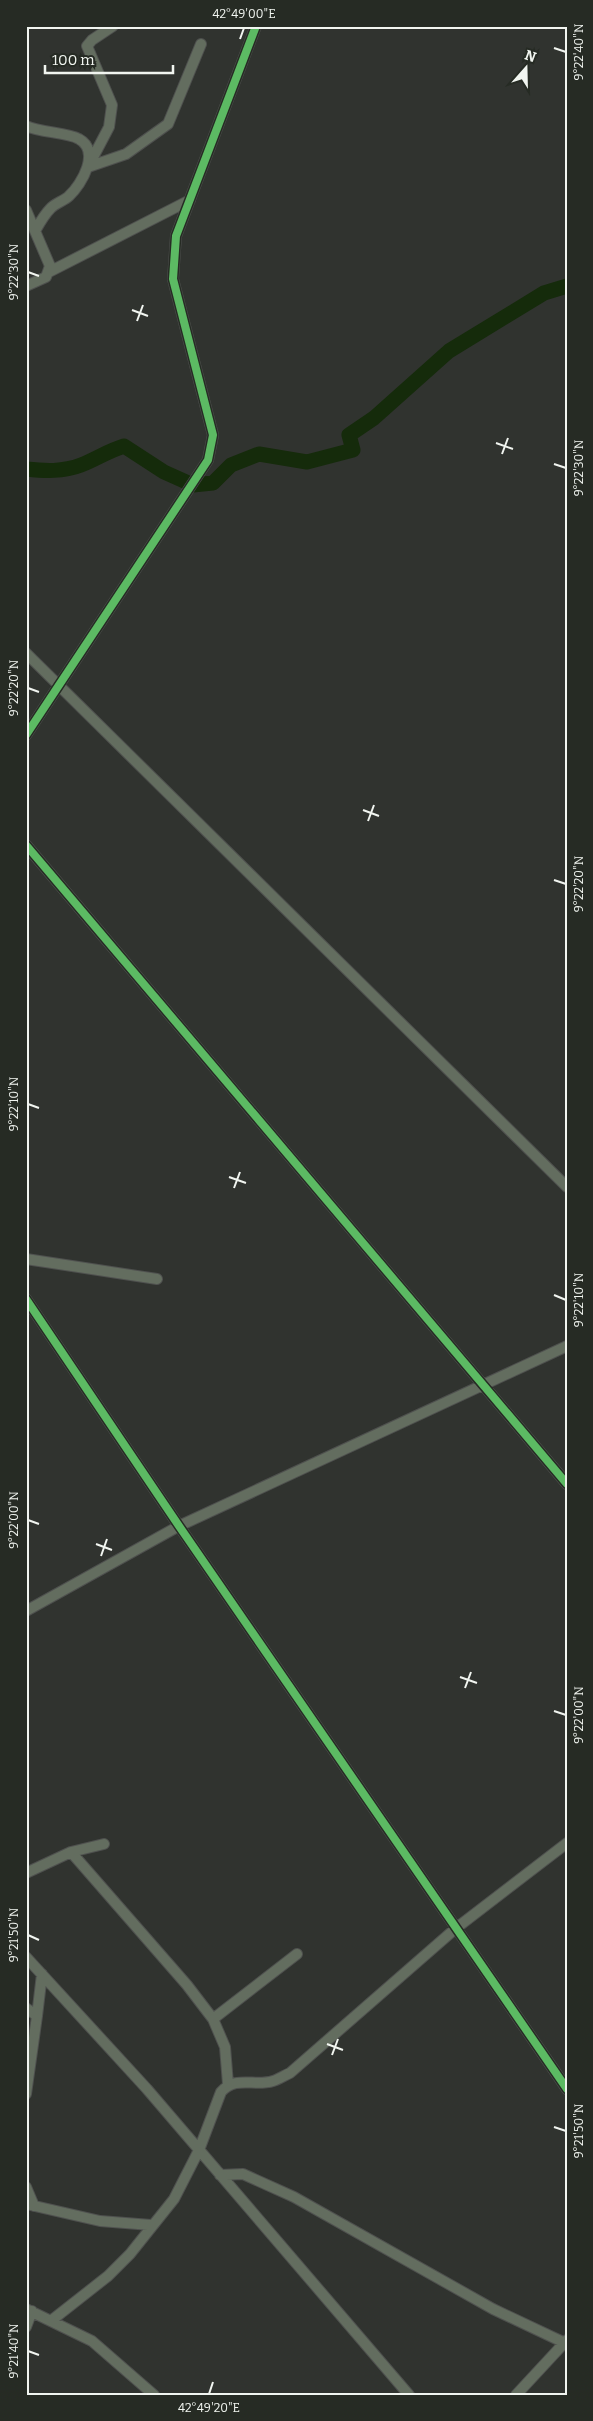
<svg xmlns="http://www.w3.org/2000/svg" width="593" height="2421" font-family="Bitter,serif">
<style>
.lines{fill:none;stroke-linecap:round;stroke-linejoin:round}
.river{stroke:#152b0b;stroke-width:15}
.minor-casing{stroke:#4f514f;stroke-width:12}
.minor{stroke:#636d5f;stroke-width:10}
.cycleway-casing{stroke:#262b24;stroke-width:11}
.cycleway{stroke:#5cba63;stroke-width:8}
.ticks{fill:none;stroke:#f1f5f0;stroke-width:2}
.neatline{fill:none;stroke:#f1f5f0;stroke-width:2}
.ticks-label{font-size:12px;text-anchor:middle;fill:#f1f5f0}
</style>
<rect width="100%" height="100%" fill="#30332f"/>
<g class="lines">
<path class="river" d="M26,469C45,471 63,472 81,465C96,459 108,451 124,446L164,472L193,485L213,483L231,465L259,454L307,462L353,450L349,435L374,418L449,351L544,293L567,286"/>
<defs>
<path id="minor" d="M113,26L92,40L87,46L112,105L109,127L88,167L126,154L168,124L201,44
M26,126C41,133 67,132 79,139C101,151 82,184 69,196C64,201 55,203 50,209C44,215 39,224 35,231
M26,210L50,266L46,277L26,286
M49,272L190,200
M26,653L567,1187
M26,735L208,460L213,435L173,279L176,236L256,26
M26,845L567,1484
M26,1259L157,1279
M26,1299L179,1526L567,2089
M26,1611L179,1526L567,1346
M71,1852L187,1985L213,2019L225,2047L228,2084
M26,1873L71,1852L104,1844
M26,1957L147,2089L409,2395
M26,2008L37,2016L26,2094
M37,2016L42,1974
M213,2019L297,1954
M220,2175L243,2174L294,2197L493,2309L565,2343
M26,2187L34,2206
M26,2204L100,2221L151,2225
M26,2309L92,2341L154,2395
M52,2320L108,2276L130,2254L174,2199L199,2150L221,2092C236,2075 254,2087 273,2081C279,2079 285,2075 290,2073L455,1929L567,1843
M26,2327L32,2311
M516,2395L567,2340"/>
</defs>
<use href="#minor" class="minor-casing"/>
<use href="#minor" class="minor"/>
<defs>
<path id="cycleway" d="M26,735L208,460L213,435L173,279L176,236L256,26
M26,845L567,1484
M26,1299L179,1526L567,2089"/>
</defs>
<use href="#cycleway" class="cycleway-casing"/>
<use href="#cycleway" class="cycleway"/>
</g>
<path class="ticks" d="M240,39L244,28M554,48L566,52M28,272L39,276M132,310L148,316M137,321L143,305M496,443L513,449M502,454L508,438M554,464L566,468M28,688L39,692M363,810L379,816M368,821L374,805M554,880L566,884M28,1104L39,1108M229,1177L246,1183M234,1188L240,1172M554,1295L566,1300M28,1520L39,1524M96,1544L112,1550M101,1556L107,1539M460,1677L477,1683M465,1688L471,1672M554,1711L566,1715M28,1935L39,1940M327,2044L343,2050M332,2055L338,2039M554,2127L566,2131M28,2351L39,2355M209,2394L213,2382"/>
<rect width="593" height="2421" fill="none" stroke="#262b24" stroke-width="55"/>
<g transform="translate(526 68) rotate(20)" stroke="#262b24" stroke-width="4" paint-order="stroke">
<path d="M0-4L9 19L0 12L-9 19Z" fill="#f1f5f0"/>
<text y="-8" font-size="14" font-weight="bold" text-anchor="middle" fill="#f1f5f0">N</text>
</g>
<path d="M45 65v8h128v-8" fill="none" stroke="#f1f5f0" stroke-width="2.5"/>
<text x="52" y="65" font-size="15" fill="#f1f5f0" stroke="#262b24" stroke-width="4" paint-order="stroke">100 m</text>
<rect x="28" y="28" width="538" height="2366" class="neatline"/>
<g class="ticks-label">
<text x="244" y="18">42°49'00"E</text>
<text transform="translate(579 52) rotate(-90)" y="4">9°22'40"N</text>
<text transform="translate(14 272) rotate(-90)" y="4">9°22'30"N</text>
<text transform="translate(579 468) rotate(-90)" y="4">9°22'30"N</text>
<text transform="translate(14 688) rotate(-90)" y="4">9°22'20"N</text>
<text transform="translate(579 884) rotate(-90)" y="4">9°22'20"N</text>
<text transform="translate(14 1104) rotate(-90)" y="4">9°22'10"N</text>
<text transform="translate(579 1300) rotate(-90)" y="4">9°22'10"N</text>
<text transform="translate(14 1520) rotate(-90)" y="4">9°22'00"N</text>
<text transform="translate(579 1715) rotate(-90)" y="4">9°22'00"N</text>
<text transform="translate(14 1935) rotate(-90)" y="4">9°21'50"N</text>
<text transform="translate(579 2131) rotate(-90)" y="4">9°21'50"N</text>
<text transform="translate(14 2351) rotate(-90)" y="4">9°21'40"N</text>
<text x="209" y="2412">42°49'20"E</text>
</g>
</svg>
